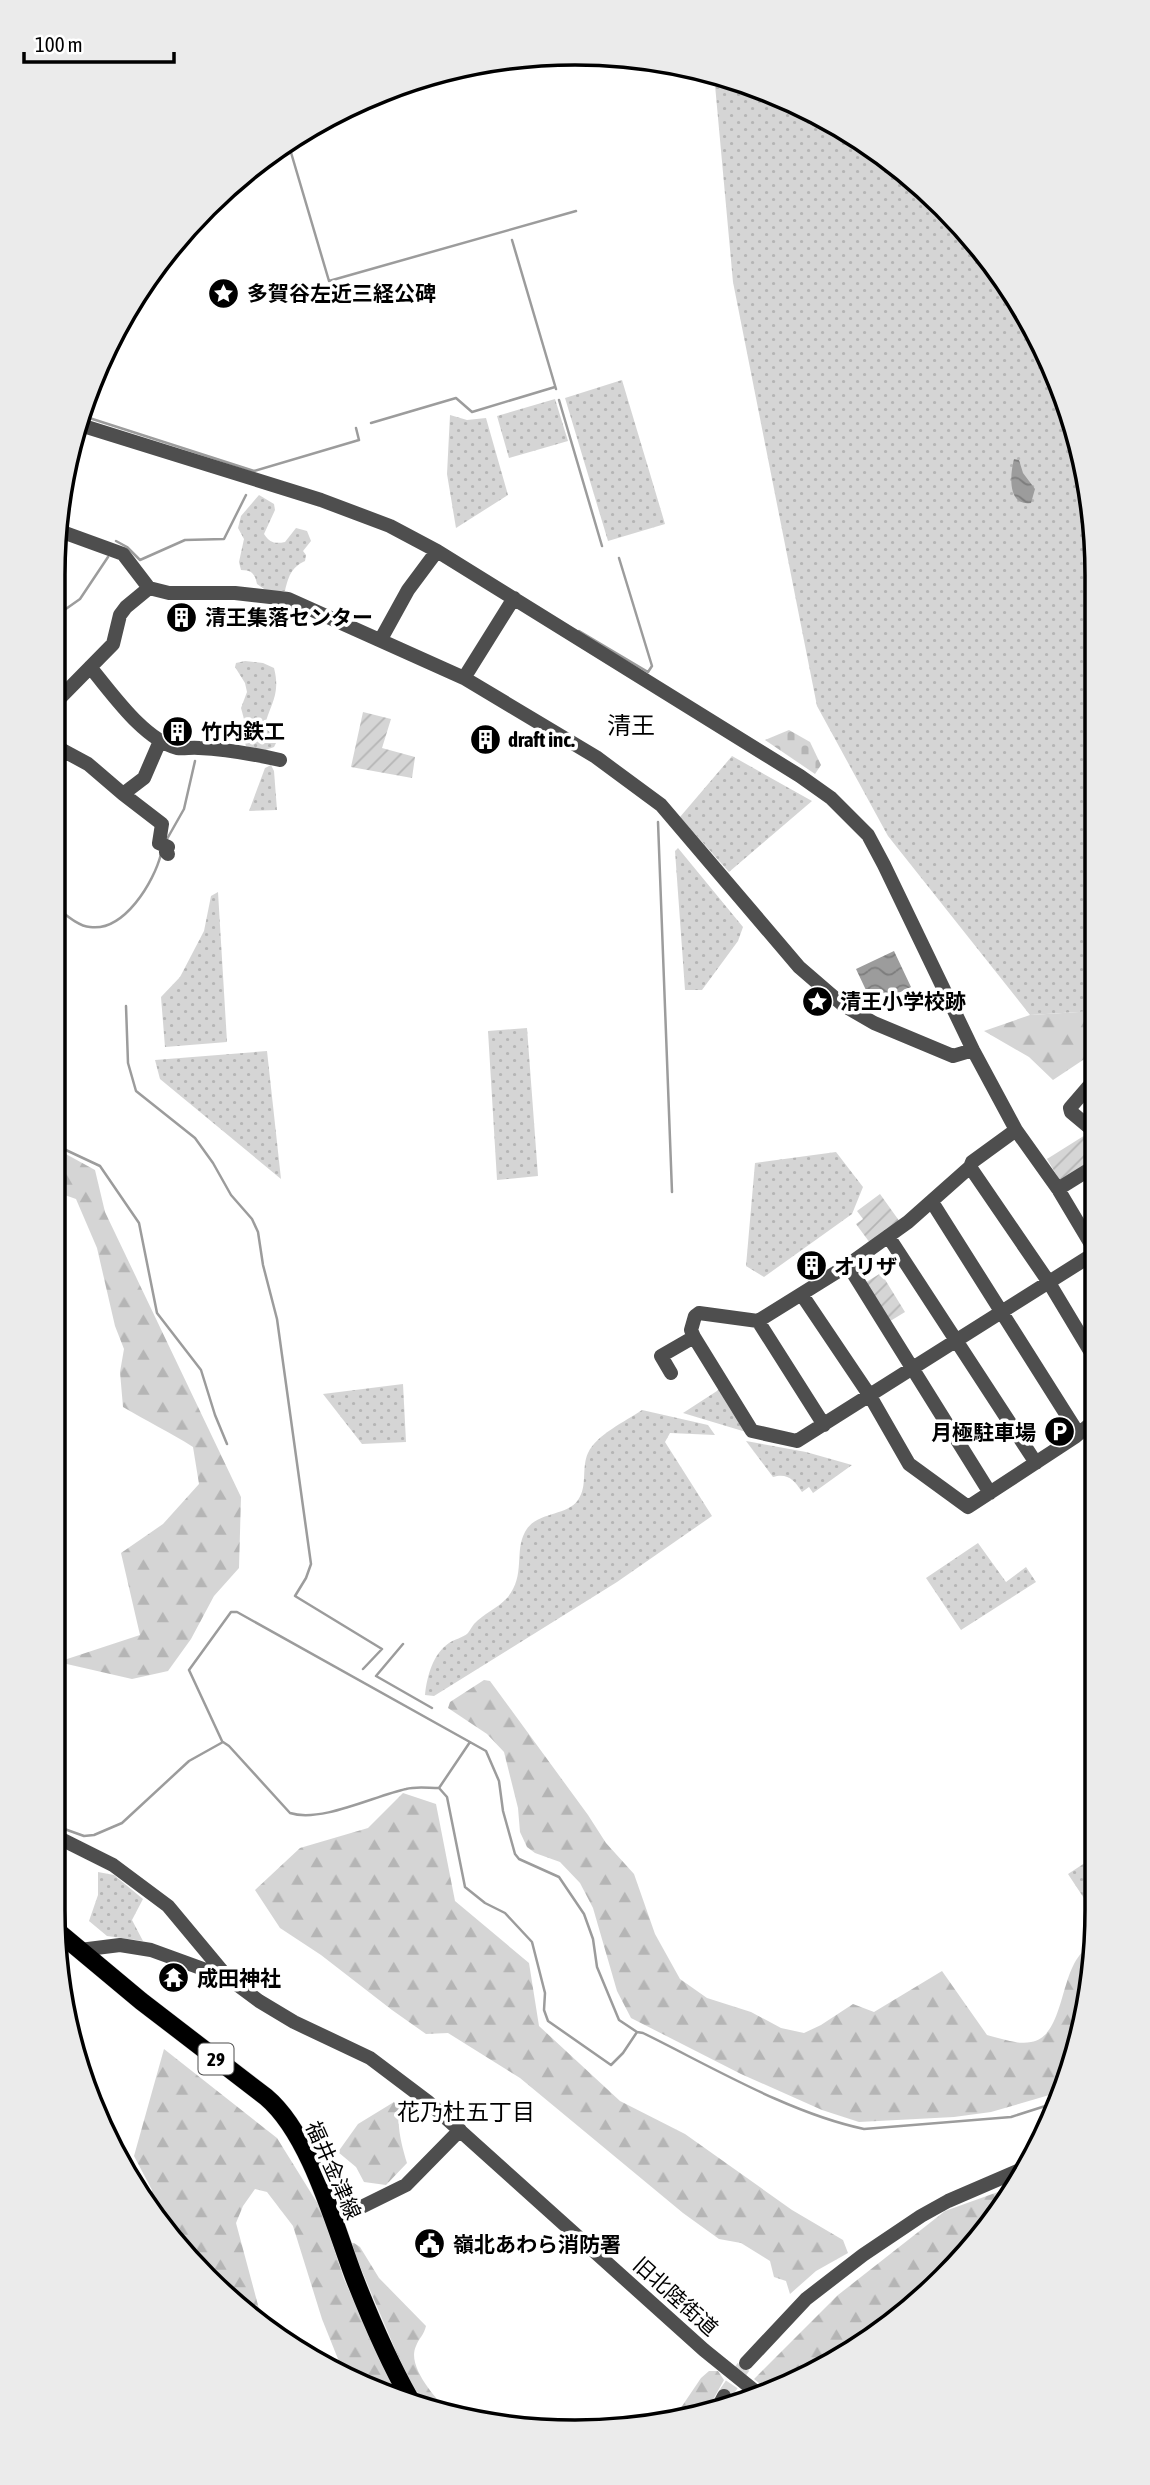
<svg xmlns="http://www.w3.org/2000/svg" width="1150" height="2485" font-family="'Asap Condensed','Noto Sans JP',sans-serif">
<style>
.grass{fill:url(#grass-dots)}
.forest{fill:url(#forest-firs)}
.cemetery{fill:url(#cemetery-stones)}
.garden{fill:url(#garden-furrows)}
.water{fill:url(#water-waves)}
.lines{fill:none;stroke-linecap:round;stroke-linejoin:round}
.stream{stroke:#9c9c9c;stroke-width:2.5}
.minor-tunnel{stroke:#d9d9d9;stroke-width:14;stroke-dasharray:14 7;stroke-linecap:butt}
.major-casing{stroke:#dbdbdb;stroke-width:19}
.minor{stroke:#4e4e4e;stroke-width:14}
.major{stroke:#000;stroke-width:18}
.labels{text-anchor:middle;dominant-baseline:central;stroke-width:7;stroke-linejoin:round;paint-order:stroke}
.shield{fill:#fff;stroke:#4c4c4c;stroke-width:2}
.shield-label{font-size:19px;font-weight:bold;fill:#000}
.poi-label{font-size:21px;font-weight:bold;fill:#000;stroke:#fff;text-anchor:start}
.street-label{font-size:21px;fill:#000;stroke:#fff}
.neighbourhood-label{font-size:23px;fill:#000;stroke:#fff}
.quarter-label{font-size:24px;fill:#000;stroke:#fff}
.rim{fill:none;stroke:#000;stroke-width:3.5}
</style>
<defs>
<pattern id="grass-dots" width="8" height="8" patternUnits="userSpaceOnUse" patternTransform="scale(1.75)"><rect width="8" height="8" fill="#d5d5d5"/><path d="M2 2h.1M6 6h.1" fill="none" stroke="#b5b5b5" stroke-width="1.8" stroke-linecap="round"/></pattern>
<pattern id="forest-firs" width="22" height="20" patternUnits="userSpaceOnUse" patternTransform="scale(1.75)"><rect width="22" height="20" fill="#d5d5d5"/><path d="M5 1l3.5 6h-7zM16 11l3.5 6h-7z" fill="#b5b5b5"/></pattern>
<pattern id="cemetery-stones" width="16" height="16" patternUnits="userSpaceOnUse" patternTransform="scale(1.75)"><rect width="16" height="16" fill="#d5d5d5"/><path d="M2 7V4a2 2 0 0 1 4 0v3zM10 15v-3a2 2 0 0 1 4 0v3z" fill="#b5b5b5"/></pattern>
<pattern id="garden-furrows" width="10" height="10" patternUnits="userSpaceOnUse" patternTransform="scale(1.75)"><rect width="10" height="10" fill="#d5d5d5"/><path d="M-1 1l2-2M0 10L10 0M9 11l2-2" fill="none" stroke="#b5b5b5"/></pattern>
<pattern id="water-waves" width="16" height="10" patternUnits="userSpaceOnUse" patternTransform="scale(1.75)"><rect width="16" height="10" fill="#9c9c9c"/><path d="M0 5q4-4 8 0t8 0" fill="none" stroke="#7d7d7d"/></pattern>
</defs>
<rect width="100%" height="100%" fill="#fff"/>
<path class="grass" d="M714,74L775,92L893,160L989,257L1058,375L1093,506L1095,1011L1030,1015L888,836L817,706L733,282Z
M622,380L665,524L608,541L565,398Z
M555,399L568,441L509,458L497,416Z
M450,415L467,420L486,418L508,495L456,528L447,474Z
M259,495L274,504L275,510L264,534C270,543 275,544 285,542L296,528L307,531L311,541L303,551L306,555L305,561C291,567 288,578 285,591H267L257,584C255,574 252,570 241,570L239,562L244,539L238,528L241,516Z
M245,661L263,663L274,668C281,695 270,704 264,728L273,734L277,741L274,747L260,752L246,746L243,737L244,719L241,708L247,692L245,683L235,667L236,663Z
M732,756L812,801L729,872L680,817Z
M271,765L274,771L277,810L249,811L265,768Z
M678,848L743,927L738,941L702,990H685L675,851Z
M218,892L227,1042L165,1047L161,997L180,977L204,931L211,896Z
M527,1028L538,1176L497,1180L488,1031Z
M267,1051L281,1179L160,1079L155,1060Z
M836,1152L863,1187L852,1214L764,1277L746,1266L755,1163Z
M403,1384L406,1442L362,1444L323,1394Z
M720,1389L746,1432L683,1413Z
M642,1410L708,1425L715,1435L670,1433L665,1442L712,1516L617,1582L434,1696L425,1695C427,1676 433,1654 449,1643C454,1639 463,1638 468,1633C469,1632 473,1625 474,1624C483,1614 498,1608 507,1598C526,1576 514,1552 525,1532C536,1511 566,1517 578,1500C588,1486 581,1468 588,1453C597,1434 625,1422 642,1410Z
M746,1441L806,1452L852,1465L813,1493L809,1487L802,1492C794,1480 788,1473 773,1477Z
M978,1543L1006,1582L1026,1567L1036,1582L961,1630L926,1578Z
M1097,1855V1918L1068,1874Z
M98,1872L114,1875L143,1899L132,1920L143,1941L107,1936L89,1921L98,1895Z"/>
<path class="forest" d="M1095,1011V1052L1053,1080L1029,1057L984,1031L1030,1015Z
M53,1147L95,1170L105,1212L241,1497L239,1568L214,1596L191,1639L168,1671L132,1679L58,1662L140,1635L121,1553L163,1524L199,1484L193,1447C170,1432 146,1421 123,1407L120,1372L124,1349L115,1326L97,1248L76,1199L59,1193L53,1161Z
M484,1680L490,1681L588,1815L606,1843L634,1874L655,1934L680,1979L707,1998L751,2012L781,2028L804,2033L821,2025L853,2004L874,2012L942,1971L987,2035C1000,2038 1017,2045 1031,2042C1069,2036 1057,1957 1094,1945L1088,2012L1063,2091L991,2112L954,2117L859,2122L822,2110L741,2074L631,2018L617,1991L593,1908L580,1883L560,1862L535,1853L527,1847L520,1832L518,1808L504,1752L487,1734L448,1708L450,1702Z
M403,1793L436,1804L455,1901L529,1963L539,2026L620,2101L685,2134L792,2210L843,2240L848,2253L816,2271L790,2294L786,2281L774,2277L770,2261L741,2243L719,2239L683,2213L520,2078L448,2033L426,2034L392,2010L321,1955L280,1928L255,1890L300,1848L368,1828Z
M164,2049L277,2138L321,2209L344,2279L396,2393L344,2374L322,2319L293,2226L267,2192L255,2189L243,2206L236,2223L262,2320L182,2254L152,2212V2190L134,2156Z
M394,2102L400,2108C396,2125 402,2147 407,2163L386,2185L364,2182L356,2167L338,2152L358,2124Z
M1009,2188L968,2255L836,2363L770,2392L754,2379L838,2295L945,2211Z
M350,2243H354L360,2247L379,2278L426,2326C424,2335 419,2338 416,2346C406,2367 437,2399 450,2414L420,2402L406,2375Z
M709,2371H718L724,2380L705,2414L672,2421L701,2378Z"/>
<path class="cemetery" d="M789,730L810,742L821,765L815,774L765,740Z"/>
<path class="garden" d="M363,712L391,719L382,748L415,757L412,778L351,767Z
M1090,1132L1095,1135V1161L1064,1181L1059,1179L1047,1159Z
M880,1194L900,1222L870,1243L856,1224L863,1219L857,1211Z
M881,1273L905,1312L887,1323L863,1284Z"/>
<path class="water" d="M1014,459L1019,460L1023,473L1035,489L1031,503C1007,507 1010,474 1014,459Z
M894,951L911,987L873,1005L856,969Z"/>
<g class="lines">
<path class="stream" d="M287,139L329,281L576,211
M512,240L556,389
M559,400L602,546
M80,415L254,471L359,440L356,428
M371,423L456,398L472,412L555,387
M116,541L127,547L140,560L185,540L224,539L246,495
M53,618L80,599L108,557
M579,631L648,672L652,666L619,558
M658,822L672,1192
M167,839L184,809L195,761
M53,905C63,912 77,926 90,927C124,932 154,882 161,854
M126,1006L128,1063L136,1091L195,1138L213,1163L231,1195L252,1219L258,1232L263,1265L277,1319L311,1564L306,1578L295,1596L382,1649L363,1669
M53,1144L100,1166L139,1223L157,1313L201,1370L215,1415L227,1444
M403,1644L376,1676L432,1708
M222,1741L189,1670L231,1612H237L486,1751L499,1781L503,1811L515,1854L519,1859L559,1877L584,1914L593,1939L597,1967L619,2020L637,2032
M439,1788L470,1742
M53,1817L56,1826L84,1836L94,1835L122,1823L189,1761L223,1742L229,1746L290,1813C321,1823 374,1796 406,1789C416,1786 428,1788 439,1788L447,1797L465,1887L485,1903L505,1913L532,1942L545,1993L544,2010L548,2021L611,2065L623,2053L637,2032L643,2033C712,2067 789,2113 864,2129L1011,2117L1061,2101"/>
<path class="minor-tunnel" d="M724,2396L746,2363"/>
<defs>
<path id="major" d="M56,1930L141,2001L266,2097C310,2134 334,2224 354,2277C370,2318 388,2360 410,2399"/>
</defs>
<use href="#major" class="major-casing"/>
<path class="minor" d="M77,424L321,500L390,526L437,551L800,776L831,798L868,835L884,865L973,1050L1016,1130L1058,1189L1095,1251
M57,530L123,554L149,588L169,593H235L288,599L464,678L596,757L661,805L799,967L843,1005L874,1023L953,1056L973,1050
M381,639L408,590L437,551
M90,667C112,693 143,739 177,748C184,749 192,747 199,748C226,749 253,754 280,760
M464,678L514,598
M53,705L113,644L120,615L126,607L149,588
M62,750L88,764L123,794L144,778L160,741
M53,778L62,750L53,739
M123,794L162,824L159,843L168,847L166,852L168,854
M1095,1079L1070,1108L1071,1112L1095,1132
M1016,1130L972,1162L970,1167L908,1222L848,1265L758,1321L699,1313L695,1316L691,1330L694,1337L752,1431L797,1441L1095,1253
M970,1167L1048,1281L1096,1361
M1058,1189L1095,1166
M932,1202L1078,1433
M888,1236L1036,1463
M848,1265L990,1493
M802,1295L870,1396L909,1464L968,1507L1075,1437L1096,1419
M758,1321L824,1425
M671,1373L661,1356L694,1337
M53,1835L113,1865L168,1906L228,1978L259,2001L294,2022L370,2058L427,2101L704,2350L761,2396
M80,1950L120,1945L151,1950L228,1978
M333,2221L406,2185L460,2130
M746,2363L806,2299L863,2255L921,2216L948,2201L1020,2170
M716,2411L724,2396"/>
<use href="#major" class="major"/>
</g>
<defs>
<symbol id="sight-disc" viewBox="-11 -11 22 22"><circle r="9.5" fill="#000" stroke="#fff"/><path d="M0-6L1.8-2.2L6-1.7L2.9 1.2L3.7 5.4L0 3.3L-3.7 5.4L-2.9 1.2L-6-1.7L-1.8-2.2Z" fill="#fff"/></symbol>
<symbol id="building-disc" viewBox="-11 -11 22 22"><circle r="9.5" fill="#000" stroke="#fff"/><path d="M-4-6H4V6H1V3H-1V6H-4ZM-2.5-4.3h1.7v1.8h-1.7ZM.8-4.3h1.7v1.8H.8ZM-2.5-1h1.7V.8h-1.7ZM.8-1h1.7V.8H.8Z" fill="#fff"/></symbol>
<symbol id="parking-disc" viewBox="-11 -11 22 22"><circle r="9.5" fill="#000" stroke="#fff"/><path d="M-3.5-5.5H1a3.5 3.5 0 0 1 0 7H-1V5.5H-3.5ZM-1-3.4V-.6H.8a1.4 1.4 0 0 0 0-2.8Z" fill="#fff"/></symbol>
<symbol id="temple-disc" viewBox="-11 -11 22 22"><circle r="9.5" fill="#000" stroke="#fff"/><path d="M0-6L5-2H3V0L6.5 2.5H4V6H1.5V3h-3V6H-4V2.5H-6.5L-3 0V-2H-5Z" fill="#fff"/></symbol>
<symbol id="civic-disc" viewBox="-11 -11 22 22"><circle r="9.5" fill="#000" stroke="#fff"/><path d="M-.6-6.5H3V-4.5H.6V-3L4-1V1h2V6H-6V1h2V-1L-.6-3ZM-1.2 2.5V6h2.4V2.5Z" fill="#fff"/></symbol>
</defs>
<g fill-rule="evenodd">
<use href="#sight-disc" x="206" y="276" width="35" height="35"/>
<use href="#building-disc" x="164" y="600" width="35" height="35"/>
<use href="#building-disc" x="160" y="714" width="35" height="35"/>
<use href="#building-disc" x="468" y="722" width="35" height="35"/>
<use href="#sight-disc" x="800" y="984" width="35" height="35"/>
<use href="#building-disc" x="794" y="1248" width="35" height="35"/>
<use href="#parking-disc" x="1042" y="1414" width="35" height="35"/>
<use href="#temple-disc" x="156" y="1960" width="35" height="35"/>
<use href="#civic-disc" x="412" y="2226" width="35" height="35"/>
</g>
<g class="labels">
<rect class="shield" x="198.5" y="2043.5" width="35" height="31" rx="5"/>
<g class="shield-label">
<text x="216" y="2059">29</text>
</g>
<g class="poi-label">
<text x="247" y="293">多賀谷左近三経公碑</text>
<text x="205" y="617">清王集落センター</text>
<text x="201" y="731">竹内鉄工</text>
<text x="508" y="739">draft inc.</text>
<text x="840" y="1001">清王小学校跡</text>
<text x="834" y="1266">オリザ</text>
<text x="1036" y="1432" text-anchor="end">月極駐車場</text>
<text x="197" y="1978">成田神社</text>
<text x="453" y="2244">嶺北あわら消防署</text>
</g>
<g class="street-label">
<text transform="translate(334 2170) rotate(66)">福井金津線</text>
<text transform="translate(676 2296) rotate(42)">旧北陸街道</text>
</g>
<g class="neighbourhood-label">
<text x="466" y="2112">花乃杜五丁目</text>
</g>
<g class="quarter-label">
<text x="631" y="725">清王</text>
</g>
</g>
<path d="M0 0H1150V2485H0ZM575 65H575A510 510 0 0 1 1085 575V1910A510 510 0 0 1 575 2420H575A510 510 0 0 1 65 1910V575A510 510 0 0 1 575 65Z" fill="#ebebeb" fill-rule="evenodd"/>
<path class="rim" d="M575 65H575A510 510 0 0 1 1085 575V1910A510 510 0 0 1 575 2420H575A510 510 0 0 1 65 1910V575A510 510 0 0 1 575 65Z"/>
<path d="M24 52v10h150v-10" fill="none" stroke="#000000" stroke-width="3.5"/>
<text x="35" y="52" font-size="21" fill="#000000" stroke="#ffffff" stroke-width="5" paint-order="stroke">100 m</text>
</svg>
